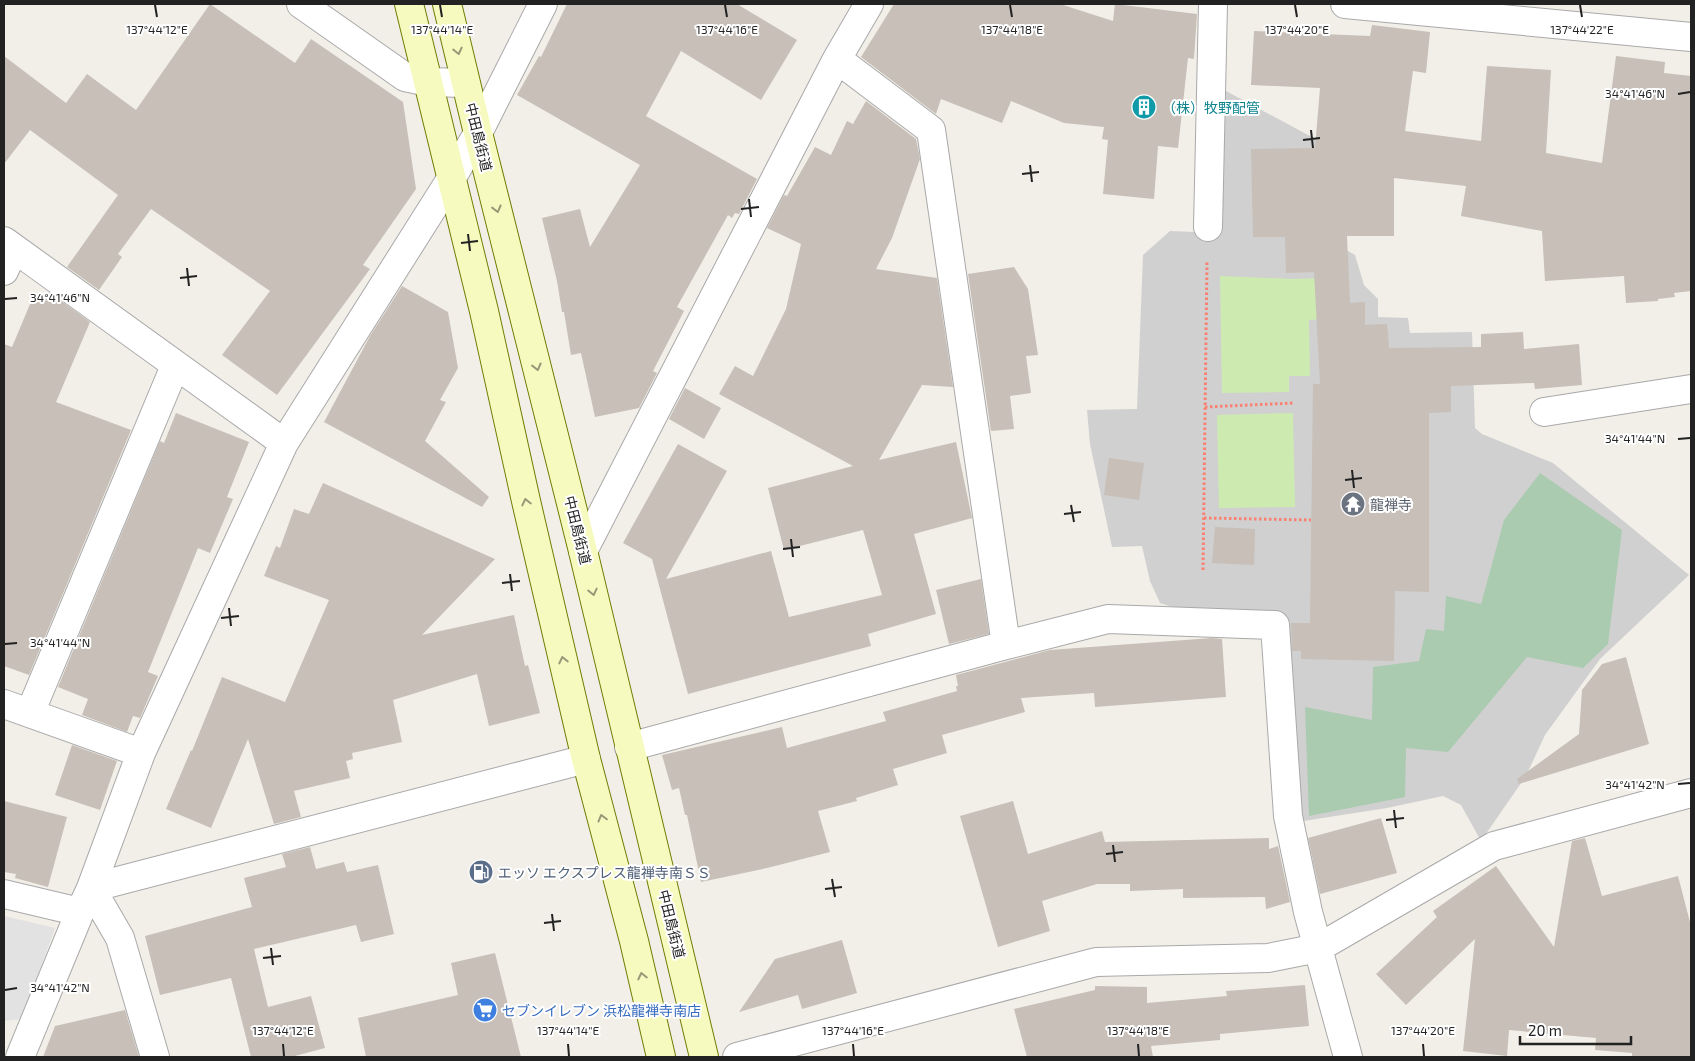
<svg xmlns="http://www.w3.org/2000/svg" width="1695" height="1061" font-family="'Exo 2','Noto Sans JP',sans-serif">
<style>
.religious{fill:#d0d0d0}
.grass{fill:#cdebb0}
.cemetery{fill:#aacbaf}
.parking{fill:#e2e2e2}
.building{fill:#c7bfb8}
.lines{fill:none;stroke-linecap:round;stroke-linejoin:round}
.street-casing{stroke:#a9a9a9;stroke-width:30}
.secondary-casing{stroke:#707d05;stroke-width:30}
.path{stroke:#fa8072;stroke-width:3;stroke-dasharray:2.5 2.5;stroke-linecap:butt}
.street{stroke:#fff;stroke-width:28}
.secondary{stroke:#f7fabf;stroke-width:28}
.oneway{stroke:#979978}
.ticks{fill:none;stroke:#222;stroke-width:2}
.labels{text-anchor:middle;dominant-baseline:central;stroke-width:4;stroke-linejoin:round;paint-order:stroke}
.culture-label{font-size:14px;fill:#0d838f;stroke:#fff;text-anchor:start}
.street-label{font-size:14px;fill:#222;stroke:#fff}
.worship-label{font-size:14px;fill:#5b616d;stroke:#fff;text-anchor:start}
.service-label{font-size:14px;fill:#4e5e75;stroke:#fff;text-anchor:start}
.shop-label{font-size:14px;fill:#366cbe;stroke:#fff;text-anchor:start}
.ticks-label{font-size:12px;text-anchor:middle;fill:#222;stroke:#fff;stroke-width:4;stroke-linejoin:round;paint-order:stroke}
</style>
<rect width="100%" height="100%" fill="#f2efe9"/>
<path class="religious" d="M1226,91L1323,143L1331,241L1355,255L1364,285L1378,299V317L1408,318L1410,333L1472,332L1475,428L1482,434L1553,463L1689,575L1600,659L1545,735L1526,776L1481,841L1461,805L1443,796L1387,808L1297,822L1285,621L1169,606L1160,603L1150,581L1142,546L1112,547L1090,444L1087,410L1137,409L1143,255L1170,231L1220,233Z"/>
<path class="grass" d="M1220,276L1293,279L1325,278L1326,319L1309,320L1310,376H1289V392L1222,393Z
M1293,413L1295,507L1219,508L1217,415Z"/>
<path class="cemetery" d="M1540,473L1622,530L1608,644L1583,668L1527,657L1448,752L1406,748L1405,797L1309,816L1305,707L1372,720L1373,667L1419,661L1426,629L1444,631L1446,596L1481,604L1504,520Z"/>
<path class="parking" d="M4,916L55,928L22,1019L4,1021Z"/>
<path class="building" d="M210,4L295,63L311,39L403,102L416,189L363,265L370,269L277,395L222,355L270,291L151,209L118,254L122,257L99,290L67,267L118,195L30,130L4,164V56L66,103L87,74L136,110Z
M567,4H737L797,40L761,100L681,51L646,116L757,179L739,214L735,213L732,218L728,215L677,307L684,311L653,371L657,373L639,408L595,417L581,353L571,355L564,312H562L557,281L542,218L580,209L590,247L640,165L517,95L539,56L541,57Z
M894,4H1060L1113,21L1115,4L1197,14L1194,59L1188,58L1178,148L1158,146L1154,199L1103,194L1108,140L1102,139L1104,127L1064,123L1011,101L1002,123L941,99L936,114L861,57Z
M1372,25L1430,32L1426,73L1413,71L1405,131L1481,141L1487,66L1551,70L1546,153L1602,163L1616,56L1665,62L1664,73L1691,76V291L1674,293L1675,297L1658,299V301L1626,303L1624,276L1545,281L1542,231L1461,216L1466,186L1394,178V236H1347L1350,303L1365,302V325L1387,324L1389,348L1481,347V334L1523,332L1524,349L1579,344L1582,385L1535,389L1534,383L1451,386V412L1429,413V592L1395,591L1394,661L1301,659V651H1292L1291,623H1310L1313,384H1320L1314,272L1286,273L1285,237H1253L1251,149L1315,148L1320,88L1251,85L1254,31L1370,36Z
M866,101L916,139L920,159L892,238L876,269L937,278L953,387L922,385L879,460L956,442L972,518L914,534L936,614L868,634L871,646L688,694L652,559L623,543L678,444L727,471L666,579L771,551L789,617L882,595L863,530L784,550L768,488L853,466L719,394L735,366L753,376L786,309L801,244L767,228L784,195L787,196L815,147L831,155L847,121L853,124Z
M1014,267L1028,289L1038,355L1026,356L1031,393L1010,396L1014,429L991,431L968,274Z
M402,286L448,312L458,368L440,400L446,402L425,441L489,497L482,507L324,422L370,336Z
M49,292L90,322L56,402L131,430L29,675L4,666V344L12,347L33,297L43,301Z
M685,388L721,408L704,439L669,419Z
M176,413L249,442L227,497L233,499L210,553L198,548L148,672L158,676L140,718L133,716L127,732L82,715L88,699L58,687L160,441L164,443Z
M1109,458L1144,463L1139,500L1104,495Z
M323,483L495,559L422,635L514,615L525,666L528,665L540,713L489,726L477,674L393,700L402,742L352,753L353,759L346,761L350,778L294,791L301,817L274,824L248,739L211,828L166,809L191,750L192,751L222,677L285,702L329,600L264,576L276,546L280,548L294,509L309,514Z
M1215,527L1255,529L1254,565L1212,563Z
M981,579L989,634L949,644L936,590Z
M1212,638L1222,639L1226,697L1095,707L1094,693L1021,698L1025,712L942,735L947,753L893,769L898,785L856,798L857,801L818,811L830,852L767,868L701,882L687,815H685L679,788L672,790L662,755L782,727L787,748L886,721L883,712L957,691L956,686H958L956,675L1050,650Z
M1626,657L1649,744L1519,784L1517,779L1579,734L1582,690L1602,664Z
M72,745L117,761L100,810L55,795Z
M4,801L67,817L48,887L15,878L16,874L4,872Z
M1013,801L1028,854L1102,831L1105,842L1269,838V849L1278,846L1290,902L1266,909L1265,897L1183,898V889L1130,891V884H1097L1042,901L1050,931L998,947L960,816Z
M1381,818L1397,873L1320,894L1308,838Z
M1585,838L1602,896L1678,876L1691,926V1057H1632V1053L1595,1050L1596,1038L1509,1030L1507,1056L1463,1051L1475,939L1406,1005L1376,974L1437,917L1433,911L1496,866L1554,947L1572,841Z
M310,847L316,869L344,862L347,872L378,865L394,934L361,942L356,925L254,949L268,1007L311,996L325,1048L291,1057H251L231,978L160,995L145,936L252,907L244,878L286,867L282,854Z
M842,940L857,993L802,1009L798,995L739,1012L775,959Z
M495,953L521,1057H366L358,1018L458,995L451,963Z
M1305,985L1309,1026L1220,1034V1040L1151,1046L1153,1057H1027L1014,1009L1095,990V986L1147,987V1003L1227,996L1226,991Z
M125,1010L139,1057H43L55,1026Z"/>
<g class="lines">
<defs>
<path id="street" d="M301,4L405,77L428,82L465,83
M1345,4L1691,37
M837,59L931,130L1006,645
M1208,227L1213,4
M4,241L284,443
M4,271L14,249
M1544,412L1691,389
M583,551L837,59L869,4
M4,704L141,753
M30,713L175,366
M629,747L1006,645L1108,619L1275,625L1288,816L1308,912L1348,1057
M4,894L80,912
M20,1057L80,912L91,888L141,753L284,443L451,179L478,133L543,4
M155,1057L120,938L91,888L586,759
M737,1057L1096,962L1268,958L1318,948L1494,846L1691,793"/>
<path id="secondary" d="M409,4L484,311L526,501L586,759L634,941L661,1057
M447,4L478,133L583,551L704,1057"/>
</defs>
<use href="#street" class="street-casing"/>
<use href="#secondary" class="secondary-casing"/>
<path class="path" d="M1205,407L1294,403
M1204,518L1311,520
M1203,570L1207,260"/>
<use href="#street" class="street"/>
<use href="#secondary" class="secondary"/>
</g>
<defs><path id="oneway-chevron" d="M-2-3.5L2.5 0L-2 3.5" fill="none" stroke-width="1.6" stroke-linecap="round" stroke-linejoin="round" transform="scale(1.25)"/></defs>
<g class="oneway">
<use href="#oneway-chevron" transform="translate(458 51) rotate(77)"/>
<use href="#oneway-chevron" transform="translate(497 209) rotate(76)"/>
<use href="#oneway-chevron" transform="translate(537 367) rotate(76)"/>
<use href="#oneway-chevron" transform="translate(526 502) rotate(-103)"/>
<use href="#oneway-chevron" transform="translate(593 592) rotate(77)"/>
<use href="#oneway-chevron" transform="translate(563 660) rotate(-103)"/>
<use href="#oneway-chevron" transform="translate(602 818) rotate(-105)"/>
<use href="#oneway-chevron" transform="translate(642 976) rotate(-103)"/>
</g>
<path class="ticks" d="M155,5L157,17M440,5L442,17M725,5L727,17M1010,5L1012,17M1295,5L1297,17M1580,5L1582,17M1678,94L1690,92M1311,130L1313,148M1303,140L1320,138M1030,165L1032,182M1022,174L1039,172M749,199L751,217M741,209L759,207M468,234L470,251M461,243L478,241M187,268L189,286M180,278L197,276M5,299L17,298M1678,439L1690,438M1352,470L1354,488M1345,480L1362,478M1071,505L1074,522M1064,514L1081,512M791,539L793,557M783,549L800,547M510,574L512,591M502,583L520,581M229,608L231,626M221,618L239,616M5,644L17,643M1678,784L1690,783M1394,810L1396,828M1386,820L1404,818M1113,845L1115,862M1106,854L1123,852M832,879L835,897M825,889L842,887M552,914L554,931M544,923L561,921M271,948L273,965M263,958L281,956M5,990L17,988M283,1044L284,1056M568,1044L569,1056M853,1044L854,1056M1138,1044L1139,1056M1423,1044L1424,1056"/>
<defs>
<symbol id="building-disc" viewBox="-11 -11 22 22"><circle r="9.5" fill="#0f9aa8" stroke="#fff"/><path d="M-4-6H4V6H1V3H-1V6H-4ZM-2.5-4.3h1.7v1.8h-1.7ZM.8-4.3h1.7v1.8H.8ZM-2.5-1h1.7V.8h-1.7ZM.8-1h1.7V.8H.8Z" fill="#fff"/></symbol>
<symbol id="temple-disc" viewBox="-11 -11 22 22"><circle r="9.5" fill="#6b7280" stroke="#fff"/><path d="M0-6L5-2H3V0L6.5 2.5H4V6H1.5V3h-3V6H-4V2.5H-6.5L-3 0V-2H-5Z" fill="#fff"/></symbol>
<symbol id="fuel-disc" viewBox="-11 -11 22 22"><circle r="9.5" fill="#5c6f8a" stroke="#fff"/><path d="M-5.5-6h7V0h2V4h1.3V-2.5L3-4.5l.8-.8L6-3V5H2.5V1h-1V6h-7ZM-4.2-4.7v3.2H.2V-4.7Z" fill="#fff"/></symbol>
<symbol id="supermarket-disc" viewBox="-11 -11 22 22"><circle r="9.5" fill="#3f7fe0" stroke="#fff"/><path d="M-6-5.5h2.5l.6 2H6L4.5 2H-2.5L-4.4-4H-6ZM-1.5 3.2a1.3 1.3 0 1 0 .1 0ZM3 3.2a1.3 1.3 0 1 0 .1 0Z" fill="#fff"/></symbol>
</defs>
<g fill-rule="evenodd">
<use href="#building-disc" x="1130" y="93" width="28" height="28"/>
<use href="#temple-disc" x="1339" y="490" width="28" height="28"/>
<use href="#fuel-disc" x="467" y="858" width="28" height="28"/>
<use href="#supermarket-disc" x="471" y="996" width="28" height="28"/>
</g>
<g class="labels">
<g class="culture-label">
<text x="1162" y="107">（株）牧野配管</text>
</g>
<g class="street-label">
<text transform="translate(479 137) rotate(76)">中田島街道</text>
<text transform="translate(578 530) rotate(76)">中田島街道</text>
<text transform="translate(672 924) rotate(76)">中田島街道</text>
</g>
<g class="worship-label">
<text x="1370" y="504">龍禅寺</text>
</g>
<g class="service-label">
<text x="498" y="872">エッソ エクスプレス龍禅寺南ＳＳ</text>
</g>
<g class="shop-label">
<text x="502" y="1010">セブンイレブン 浜松龍禅寺南店</text>
</g>
</g>
<g class="ticks-label">
<text x="157" y="34">137°44'12"E</text>
<text x="442" y="34">137°44'14"E</text>
<text x="727" y="34">137°44'16"E</text>
<text x="1012" y="34">137°44'18"E</text>
<text x="1297" y="34">137°44'20"E</text>
<text x="1582" y="34">137°44'22"E</text>
<text x="1635" y="98">34°41'46"N</text>
<text x="60" y="302">34°41'46"N</text>
<text x="1635" y="443">34°41'44"N</text>
<text x="60" y="647">34°41'44"N</text>
<text x="1635" y="789">34°41'42"N</text>
<text x="60" y="992">34°41'42"N</text>
<text x="283" y="1035">137°44'12"E</text>
<text x="568" y="1035">137°44'14"E</text>
<text x="853" y="1035">137°44'16"E</text>
<text x="1138" y="1035">137°44'18"E</text>
<text x="1423" y="1035">137°44'20"E</text>
</g>
<rect width="1695" height="1061" fill="none" stroke="#222222" stroke-width="10"/>
<path d="M1520 1036v8h111v-8" fill="none" stroke="#222222" stroke-width="2.5"/>
<text x="1528" y="1036" font-size="15" fill="#222222" stroke="#ffffff" stroke-width="4" paint-order="stroke">20 m</text>
</svg>
